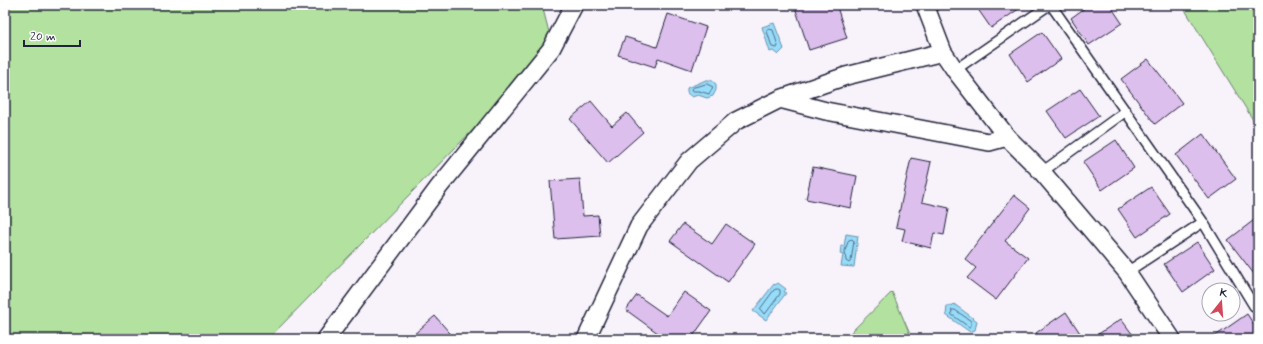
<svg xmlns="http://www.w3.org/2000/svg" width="1263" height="344" font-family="Mynerve,sans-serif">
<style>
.green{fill:#b2e1a0;stroke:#6a826e}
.water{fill:#97dcf9;stroke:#6892ad}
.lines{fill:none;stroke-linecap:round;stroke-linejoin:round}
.shore{stroke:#516c87;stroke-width:1}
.building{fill:#dcbfed;stroke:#22223b}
.lane-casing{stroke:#22223b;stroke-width:12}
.street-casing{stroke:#22223b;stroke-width:20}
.lane{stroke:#fff;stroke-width:9}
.street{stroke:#fff;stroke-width:17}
</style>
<rect width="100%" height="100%" fill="#f8f2fb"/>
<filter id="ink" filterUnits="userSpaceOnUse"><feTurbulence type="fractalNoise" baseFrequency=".025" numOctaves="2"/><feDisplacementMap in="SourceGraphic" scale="8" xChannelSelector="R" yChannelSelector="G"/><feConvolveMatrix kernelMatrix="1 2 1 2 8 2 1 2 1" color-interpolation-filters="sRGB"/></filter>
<g filter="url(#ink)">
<path class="green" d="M5,5H542L553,48L268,339H5Z
M1182,5H1258V128Z
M892,292L912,339H844Z"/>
<path class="water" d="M774,23L784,49L778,55L773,51L770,52L762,27Z
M706,80H711L716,84V90L713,96L707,98L698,95L692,97L687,93V88Z
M846,234L858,236L854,267L841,266L843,255L840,254L841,246H844Z
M778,283L786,289L784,292L786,293L766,320L753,311L774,284L775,285Z
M954,304L977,321L975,330L970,332L946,315L947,306H952Z"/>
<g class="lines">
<path class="shore" d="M769,29L773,30L778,46L777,48L772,47L767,31Z
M707,84L713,87L709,94L699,91H691L692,88Z
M849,240L852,239L854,241L851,261L849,263L846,261L845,251Z
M778,289L780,290V294L766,313L764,314L760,309L774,290Z
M952,310H955L971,321V326L969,327L952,315Z"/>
</g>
<path class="building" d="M803,5H843L837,7L847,38L809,50L795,7Z
M975,5H1023V6L991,28Z
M1089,5H1110L1122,23L1089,45L1071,18Z
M668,14L706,27L692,70L658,58L655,67L618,55L625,37L657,47Z
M1042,32L1061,59L1028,82L1010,54Z
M1148,59L1182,103L1155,124L1121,79Z
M1080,89L1099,116L1066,138L1047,111Z
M591,101L612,126L627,113L643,132L608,163L570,119Z
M1203,134L1236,179L1209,199L1176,155Z
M1116,140L1134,168L1102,190L1083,162Z
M911,158L931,162L922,202L949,208L944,235L934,233L931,248L902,241L905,229L896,227Z
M813,167L857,176L851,208L806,199Z
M580,179L583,216L598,215L600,236L555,239L550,181Z
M1151,187L1170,214L1137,237L1118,209Z
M1014,195L1030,208L1005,241L1028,258L996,300L967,278L976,268L965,259Z
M1258,217V271L1254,274L1228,240Z
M683,224L712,244L726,224L755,244L728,282L670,241Z
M1197,242L1215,269L1183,292L1164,264Z
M684,292L711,311L691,339H666L626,310L637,295L667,316Z
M1066,312L1084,339H1039L1036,333Z
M1247,314L1258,331V339H1216L1214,337Z
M435,316L455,339H417L413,335Z
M1121,319L1133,335L1127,339H1091Z"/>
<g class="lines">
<defs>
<path id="lane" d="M1051,5L1203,222L1254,306
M955,70L1049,5
M1042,172L1126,111
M1127,272L1203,222"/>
<path id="street" d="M925,5L943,52L955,70L1007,137L1042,172L1127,272L1172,339
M780,99L826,111L989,142L1007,137
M326,339L439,187L551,49L574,5
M586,339L639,226L689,161L736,121L780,99L846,76L943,52"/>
</defs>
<use href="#lane" class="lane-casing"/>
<use href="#street" class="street-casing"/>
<use href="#lane" class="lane"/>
<use href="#street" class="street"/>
</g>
</g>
<rect width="1263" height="344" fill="none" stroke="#fff" stroke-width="20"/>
<rect x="10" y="10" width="1243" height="324" fill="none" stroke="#22223b" stroke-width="1.5" filter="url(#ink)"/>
<g transform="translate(1221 302) rotate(17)"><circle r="19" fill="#ffffff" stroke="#a7a7b1"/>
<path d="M0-3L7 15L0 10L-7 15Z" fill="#d1495b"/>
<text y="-6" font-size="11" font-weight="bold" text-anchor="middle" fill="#22223b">K</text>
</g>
<path d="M24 40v6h56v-6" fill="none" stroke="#22223b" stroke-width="2"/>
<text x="30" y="40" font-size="12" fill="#22223b" stroke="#ffffff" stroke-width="3" paint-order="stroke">20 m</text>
</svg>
